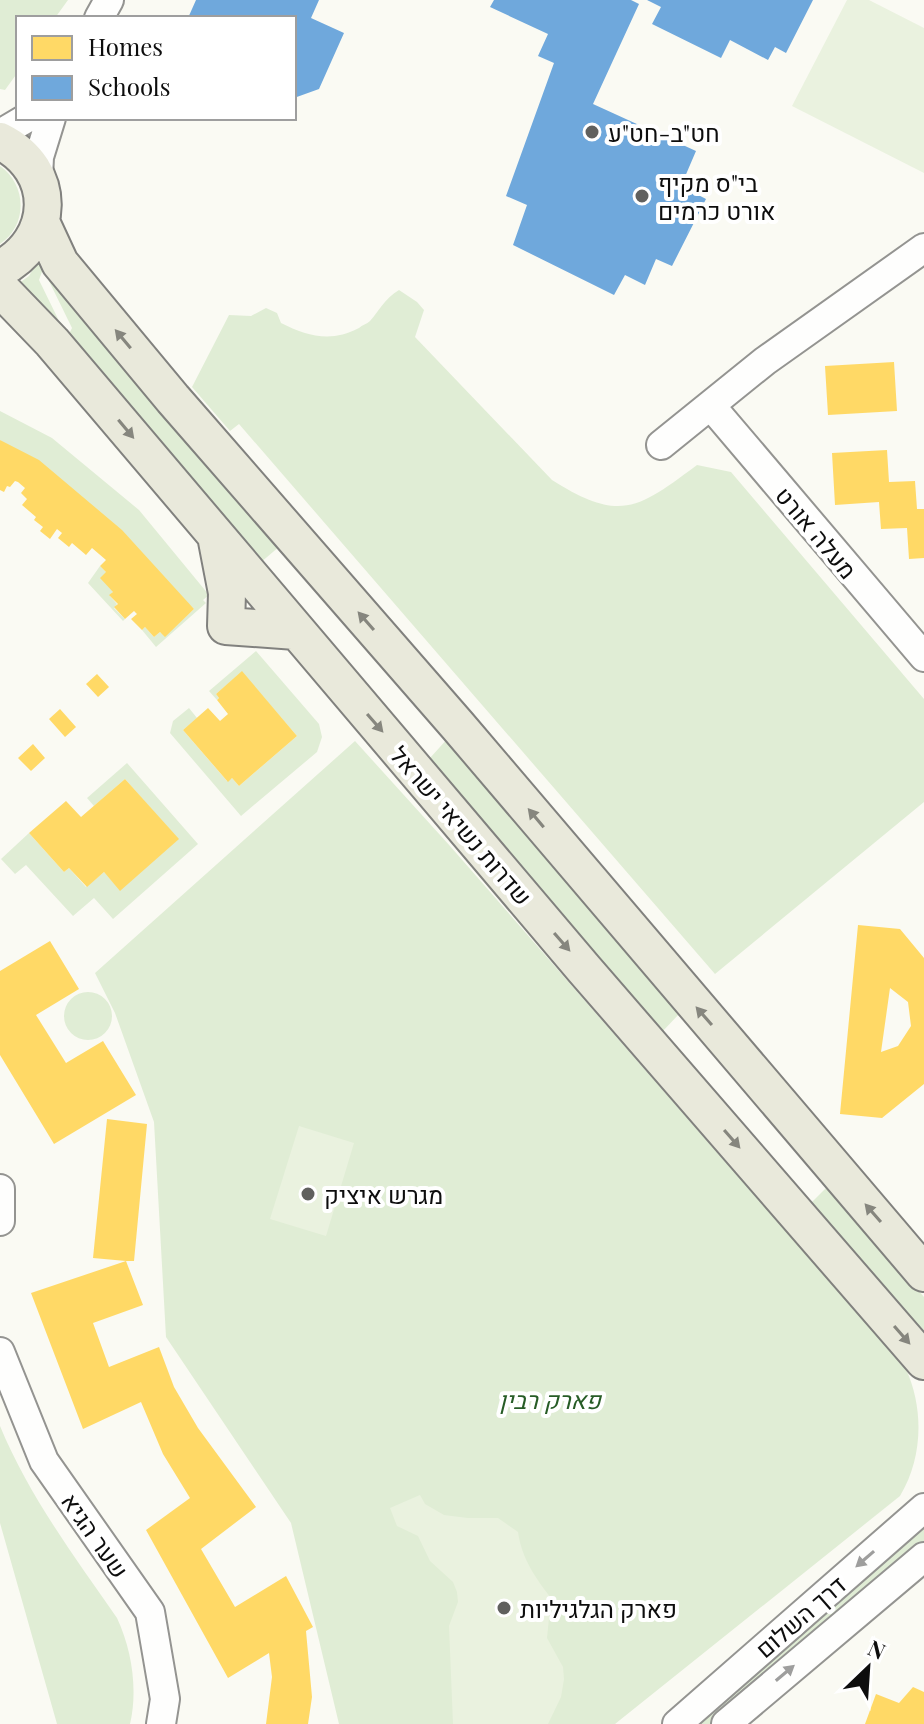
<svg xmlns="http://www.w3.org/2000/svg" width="924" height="1724" font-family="'Playfair Display',Heebo,serif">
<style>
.green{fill:#e0edd5}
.pitch{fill:#eaf2df}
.homes{fill:#ffd966;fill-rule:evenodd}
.schools{fill:#6fa8dc}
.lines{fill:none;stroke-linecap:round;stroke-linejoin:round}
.minor-casing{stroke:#949491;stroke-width:32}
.major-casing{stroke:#81817e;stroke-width:40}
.minor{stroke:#fefefd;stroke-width:28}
.major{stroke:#e9e9db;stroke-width:36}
.oneway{fill:#86867e}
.oneway2{fill:#9e9e9d}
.poi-dot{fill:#60605e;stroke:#fff;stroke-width:3}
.labels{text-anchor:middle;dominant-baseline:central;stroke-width:8;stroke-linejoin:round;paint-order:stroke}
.poi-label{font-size:24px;fill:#0d0d0d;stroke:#fff;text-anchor:start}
.street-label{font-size:24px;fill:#0d0d0d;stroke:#fff}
.park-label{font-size:24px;font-style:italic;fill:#275c26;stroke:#fff}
</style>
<rect width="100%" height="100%" fill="#fafaf3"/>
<path class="green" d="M0,0H68L55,18H18V72L5,90L0,89Z
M0,166C27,185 28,225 0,244Z
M39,259L44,266L39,280L60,323L57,327L18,284L29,276Z
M51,276L280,546L260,563L67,338L72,328L48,279Z
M399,290L417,302L424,310L415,337L552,480C620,523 638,509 697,465L731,472L924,699V802L715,974L239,424L230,431L192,387L229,315L251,316L266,308L277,313L281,323C307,336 331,343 359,328C362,325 367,324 370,321C379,311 384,299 399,290Z
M0,411L52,438L139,510L209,595L203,600L206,603L156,647L142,630L145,627L154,637L160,632L165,636L194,609L0,440Z
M100,566L106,572L113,592L110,596L117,604L114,608L125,619L123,621L88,583Z
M256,651L319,724L322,737L317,752L241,816L170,733L173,721L189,708L197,718L183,730L227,781L232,778L239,786L297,736L242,672L216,694L219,698L217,700L209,691Z
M449,737L680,1013L662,1032L430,758Z
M355,741L450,846L906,1369C924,1409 923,1458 900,1496L615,1724H339L291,1523L166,1337L154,1122L115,1013L95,973Z
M127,763L198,844L113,919L94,898L73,916L26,865L15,874L1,859L29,833L64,872L69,868L86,887L104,872L120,890L178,839L125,779L94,806L87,798Z
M64 1016a24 24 0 1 1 48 0a24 24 0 1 1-48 0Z
M829,1185L924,1297V1336L810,1204Z
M0,1426C29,1496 74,1556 117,1618C132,1650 138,1690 130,1724H57L0,1523Z
M924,1524V1542L711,1724H693Z"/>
<path class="pitch" d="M847,0H869L924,28V173L792,106Z
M299,1126L354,1143L326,1236L270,1219Z
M420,1495L425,1504L444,1515L468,1518H498L518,1532C522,1559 535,1577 551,1598L547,1638L563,1667L564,1679L561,1697L548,1724H453L449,1626L458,1602L457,1592L453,1582L430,1561L418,1536L397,1526L390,1508Z"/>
<path class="homes" d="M894,362L897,411L828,415L825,366Z
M0,440L39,460L122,530L194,609L165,637L160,632L154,637L145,627L142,630L131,619L137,614L134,611L125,619L114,607L118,604L109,595L113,592L100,578L106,572L100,566L106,560L92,548L86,555L72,543L69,547L58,538L62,533L57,529L50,539L40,531L43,527L34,520L36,517L22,505L27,499L21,493L25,488L18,482L15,481L10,487L7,486L4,492L0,490Z
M887,450L889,482L915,481L917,509H924V558L909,559L907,528L881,529L879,502L835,505L832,453Z
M242,671L297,736L239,786L232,778L228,782L183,730L208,708L220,721L228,714L217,700L219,698L216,694Z
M97,674L109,687L98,697L86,684Z
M60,709L76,727L65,737L49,719Z
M33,744L45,758L31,771L18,758Z
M125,779L179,839L120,891L104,872L87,887L69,868L64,872L29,833L66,801L81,817Z
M858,925L900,929L924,958V1084L882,1118L840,1114ZM890,988L908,1002L911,1026L898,1046L881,1052Z
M50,941L79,989L36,1015L66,1063L103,1041L136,1095L54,1144L0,1055V971Z
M107,1119L147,1124L134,1261H126L143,1305L93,1323L109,1367L159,1347L174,1387L198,1428L256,1507L201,1549L235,1607L286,1576L313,1627L306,1631L312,1697L308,1724H266L272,1677L269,1653L228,1678L146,1530L190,1498L163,1454L141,1402L83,1429L31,1293L126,1261L93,1258Z
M913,1687L924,1692V1724H865L876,1694L899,1703Z"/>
<path class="schools" d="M196,0H319L311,18L344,33L319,89L294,98V18H188Z
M494,0H631L639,4L593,104L696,151L681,186L706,199L672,266L656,259L645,285L625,275L614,295L513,245L527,205L506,196L554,63L538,56L548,34L490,7Z
M647,0H813L786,53L775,47L768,60L730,40L721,58L652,24L661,7Z"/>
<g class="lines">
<defs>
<path id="minor" d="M99,18L109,0
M0,134L27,118
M38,180L39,157L51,118
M711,406L924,657
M661,445L765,361L924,248
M0,1189V1221
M0,1352L44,1461L150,1612L165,1699L161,1724
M677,1724L924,1508
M726,1724L924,1557"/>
<path id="major" d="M0,141C58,170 56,240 0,269
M41,222L60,263L173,399L458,726L924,1273
M0,288L52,342L584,969L924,1361
M217,541L227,593L226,626L296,631"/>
</defs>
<use href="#minor" class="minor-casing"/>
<use href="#major" class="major-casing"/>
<use href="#minor" class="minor"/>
<use href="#major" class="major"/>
</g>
<defs><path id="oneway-solid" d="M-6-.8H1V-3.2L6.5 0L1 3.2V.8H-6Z" transform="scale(2)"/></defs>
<g class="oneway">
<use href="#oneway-solid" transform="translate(123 339) rotate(-130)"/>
<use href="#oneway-solid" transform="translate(126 429) rotate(50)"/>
<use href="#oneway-solid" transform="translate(366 621) rotate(-131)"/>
<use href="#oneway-solid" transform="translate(375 723) rotate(49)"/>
<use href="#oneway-solid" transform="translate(536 818) rotate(-130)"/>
<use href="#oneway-solid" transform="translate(562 942) rotate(49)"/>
<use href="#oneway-solid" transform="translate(704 1016) rotate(-131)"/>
<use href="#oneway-solid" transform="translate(732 1139) rotate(49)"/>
<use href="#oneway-solid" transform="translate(873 1213) rotate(-131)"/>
<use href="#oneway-solid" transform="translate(902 1335) rotate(49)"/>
</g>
<g class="oneway2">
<use href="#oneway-solid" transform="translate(865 1559) rotate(139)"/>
<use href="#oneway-solid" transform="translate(785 1673) rotate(-40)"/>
</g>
<g class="poi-dot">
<circle cx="592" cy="132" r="8"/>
<circle cx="642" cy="196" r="8"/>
<circle cx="308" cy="1194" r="8"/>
<circle cx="504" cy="1608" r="8"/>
</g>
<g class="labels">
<g class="poi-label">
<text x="608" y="132">חט"ב-חט"ע</text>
<text x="658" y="182">בי"ס מקיף<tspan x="658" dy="28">אורט כרמים</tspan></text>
<text x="324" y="1194">מגרש איציק</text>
<text x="520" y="1608">פארק הגלגיליות</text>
</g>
<g class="street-label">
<text transform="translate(817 532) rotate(50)">מעלה אורט</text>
<text transform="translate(462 825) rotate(49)">שדרות נשיאי ישראל</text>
<text transform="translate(96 1535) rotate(55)">שער הגיא</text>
<text transform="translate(800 1616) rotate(-41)">דרך השלום</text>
</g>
<g class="park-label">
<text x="550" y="1399">פארק רבין</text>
</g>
</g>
<rect x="16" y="16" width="280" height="104" fill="#ffffff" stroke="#9e9e9e" stroke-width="2"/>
<rect x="32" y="36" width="40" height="24" fill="#ffd966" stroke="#9e9e9e" stroke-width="2"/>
<text x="88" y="56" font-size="24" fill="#0d0d0d">Homes</text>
<rect x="32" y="76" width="40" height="24" fill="#6fa8dc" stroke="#9e9e9e" stroke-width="2"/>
<text x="88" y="96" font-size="24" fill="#0d0d0d">Schools</text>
<g transform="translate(868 1668) rotate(25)" stroke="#ffffff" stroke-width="6" paint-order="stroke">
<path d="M0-6L14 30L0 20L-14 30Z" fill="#0d0d0d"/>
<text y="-12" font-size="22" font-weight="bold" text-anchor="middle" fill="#0d0d0d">N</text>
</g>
</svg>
